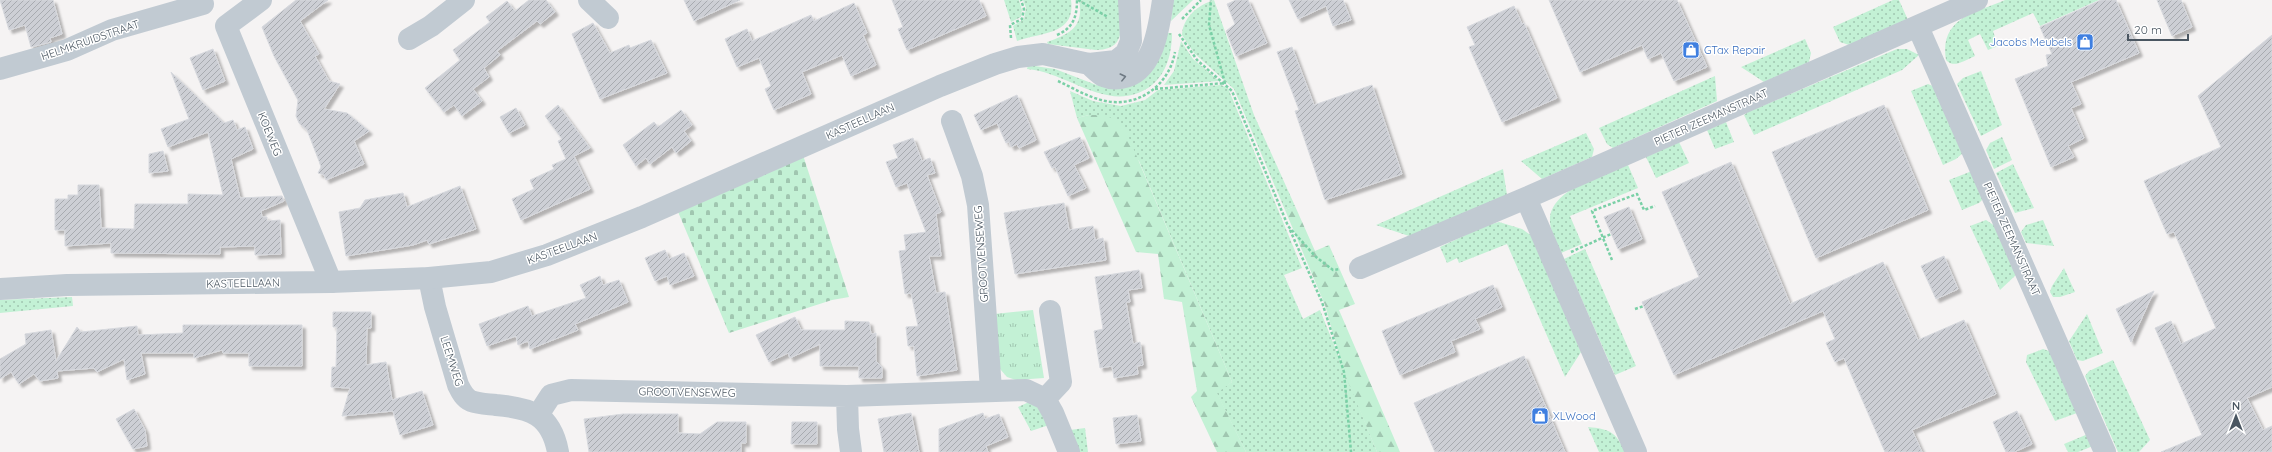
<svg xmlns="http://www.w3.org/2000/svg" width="2272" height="452" font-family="Quicksand,sans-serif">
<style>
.grass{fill:url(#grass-dots)}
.forest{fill:url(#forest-firs)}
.cemetery{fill:url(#cemetery-stones)}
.park{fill:url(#park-tufts)}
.building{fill:url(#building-hatch);stroke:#d7d9de;filter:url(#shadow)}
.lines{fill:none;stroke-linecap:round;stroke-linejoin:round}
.path{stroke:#7ad0a6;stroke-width:2.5;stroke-dasharray:3 2;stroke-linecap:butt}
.minor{stroke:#c1cad2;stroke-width:22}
.tertiary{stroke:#c1cad2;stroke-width:22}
.oneway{stroke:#6e7983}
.labels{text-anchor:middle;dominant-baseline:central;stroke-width:3;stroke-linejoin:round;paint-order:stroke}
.street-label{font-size:11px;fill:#4a5661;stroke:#fff}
.shop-label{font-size:11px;fill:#366cbe;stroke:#fff;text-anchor:start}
</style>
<defs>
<pattern id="grass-dots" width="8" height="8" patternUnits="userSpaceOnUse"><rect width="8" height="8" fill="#c3f1d5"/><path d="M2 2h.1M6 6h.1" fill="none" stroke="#a0c6b0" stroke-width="1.8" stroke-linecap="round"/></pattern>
<pattern id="forest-firs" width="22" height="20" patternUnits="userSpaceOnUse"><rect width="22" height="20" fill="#c3f1d5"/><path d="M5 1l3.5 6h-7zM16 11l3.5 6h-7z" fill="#a0c6b0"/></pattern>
<pattern id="cemetery-stones" width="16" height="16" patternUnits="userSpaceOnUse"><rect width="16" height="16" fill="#c3f1d5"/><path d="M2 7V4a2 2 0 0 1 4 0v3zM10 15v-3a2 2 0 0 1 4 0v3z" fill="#a0c6b0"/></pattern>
<pattern id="park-tufts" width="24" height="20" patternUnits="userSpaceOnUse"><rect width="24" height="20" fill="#c3f1d5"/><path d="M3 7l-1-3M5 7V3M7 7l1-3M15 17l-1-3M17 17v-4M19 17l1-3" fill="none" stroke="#a0c6b0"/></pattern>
<pattern id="building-hatch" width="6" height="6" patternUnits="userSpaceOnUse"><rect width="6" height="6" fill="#cdcfd5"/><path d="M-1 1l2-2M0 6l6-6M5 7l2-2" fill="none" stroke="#a8abb0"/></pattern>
<filter id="shadow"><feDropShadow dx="3.5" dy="3.5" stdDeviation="1" flood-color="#0004"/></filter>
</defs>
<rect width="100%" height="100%" fill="#f5f3f3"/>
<path class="grass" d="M1004,0H1019L1022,10L1021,17L1011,22Z
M1023,0H1071C1076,35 1042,32 1017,41L1013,26L1024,19L1026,8Z
M1079,0H1119C1120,23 1129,50 1096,50L1048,44L1047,42C1070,34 1084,27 1079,0Z
M1173,0H1193L1171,21Z
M1214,0L1254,115L1295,206L1285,210L1234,89L1194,53L1182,35C1183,17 1198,5 1214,0Z
M1893,0H1899L1908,20L1849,45L1840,42L1833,27Z
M2005,0H2099L2040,26L2033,13L1993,31L1998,46L1988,50L1980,34L1968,40L1975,56C1965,60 1954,69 1946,60C1939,18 1975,13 2005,0Z
M1164,33H1172C1172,52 1167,73 1152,85C1111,117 1069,72 1027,69L1028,65L1055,69L1099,86Z
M1805,39L1811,53L1809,62L1764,82L1741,67Z
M1181,41L1193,59L1219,81L1164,85L1174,71Z
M1897,49H1907L1919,55L1902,70L1754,135L1744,115L1748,112Z
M1981,71L2002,125L1981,136L1957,84L1963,78Z
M1715,76L1717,101L1613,148L1607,144L1599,128Z
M1928,84L1935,87L1963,153L1956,159L1943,165L1911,91Z
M1221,85L1228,88L1230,93L1302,268L1284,275L1303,319L1320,310L1377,452H1246L1216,392L1232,382L1139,161L1089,115L1077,118L1070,91L1093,101L1121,106L1145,100L1158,90Z
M1726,122L1734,142L1715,149L1707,130Z
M1586,133L1594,149L1592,157L1542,179L1521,161Z
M2002,137L2012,160L1994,169L1986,150L1990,143Z
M1679,142L1689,163L1656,178L1646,157Z
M2013,164L2034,208L2015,213L1996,173Z
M1628,165L1638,188L1570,216L1582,244L1561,253C1557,244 1550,231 1550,221C1549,189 1604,175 1628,165Z
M1503,169L1507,195L1412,237L1376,225Z
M1972,171L1984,198L1979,203L1962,210L1949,180Z
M1986,220L1995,226L2017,274L2000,290L1970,226Z
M2043,220L2054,246L2026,243L2021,232L2026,225Z
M1499,222L1522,229L1532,236L1581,352L1565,377L1507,244L1459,263L1457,258L1447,263L1440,247L1485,226Z
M1585,249L1636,366L1615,375L1564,259Z
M2064,268L2075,292L2060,297H2053L2050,292L2052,286Z
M72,297L73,306L0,313V300Z
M2087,314L2103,353L2083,361L2077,360L2069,341Z
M2043,349L2052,352L2077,413L2055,421L2026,362L2027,355Z
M2113,360L2150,440L2139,452H2118L2085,376L2089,371Z
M1029,402L1037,406L1049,425L1031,431L1018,407Z
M1588,427C1610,429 1616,432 1625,452H1599Z
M1085,428L1088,452H1077L1070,430Z
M2088,434L2093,446L2078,452H2068L2064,444Z"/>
<path class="forest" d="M1089,115C1108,115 1114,116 1126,131L1232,382L1217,393L1246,452H1217L1191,397L1197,391L1182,302L1164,299L1158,254L1136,252L1077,118Z
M1295,206L1315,251L1329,245L1355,304L1339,310L1400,452H1377L1344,372L1325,305L1285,210Z"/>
<path class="cemetery" d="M802,152L849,297L832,300L729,333L676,207Z"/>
<path class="park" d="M1033,310L1044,378L1016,380L1007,377L1000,369L994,314Z"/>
<path class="building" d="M0,0H53L62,34L50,38L51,42L31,47L25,25L9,30Z
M296,0H328L300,21L319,54L315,56L329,81L340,84L324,109L347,113L369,131L354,141L364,164L326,180L324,175L318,173L321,167L319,161L307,130L299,123L296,116L298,100L274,56L262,27Z
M529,0H546L555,12L540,24L537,21L497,51L500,55L484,68L489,77L473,89L482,101L462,116L454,105L444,112L425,88L460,60L453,50L490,22L486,17L507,1L515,11Z
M684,0H740L694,21Z
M892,0H979L986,16L907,50L898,29L903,27Z
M1236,0H1248L1267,43L1236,56L1226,31L1235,24L1227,4Z
M1289,0H1343L1351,20L1333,26L1326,6L1298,19Z
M1549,0H1677L1707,67L1674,81L1661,53L1648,59L1642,45L1580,72Z
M2101,0H2116L2139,53L2071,82L2081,104L2071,108L2084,138L2068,146L2074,157L2051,167L2015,79L2048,66L2046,55L2052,54L2040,27Z
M2157,0H2181L2192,27L2172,36Z
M854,3L867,33L863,35L876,65L851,76L842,55L802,72L811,94L774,110L765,89L771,86L759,58L737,67L725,39L747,29L752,41L811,15L814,21Z
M1514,6L1522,24L1524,23L1557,98L1502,122L1469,47L1475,45L1467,27Z
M593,23L610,53L629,45L630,48L651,40L667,73L600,99L572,34Z
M2272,35V387L2247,398L2263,430L2272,426V452H2161L2202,435L2155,328L2171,321L2181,344L2216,328L2174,232L2167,234L2144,181L2221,147L2198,96Z
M1292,47L1314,105L1372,85L1402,174L1325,200L1295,111L1299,110L1277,52Z
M213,49L225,81L203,90L190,58Z
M171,72L224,123L233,120L237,130L245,127L253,149L231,159L240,198L282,196L284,201L261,211L262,217H267V221L280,220L281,254L255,255V246L220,247V254L111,253V243L65,246V230H55V199H68V195H78V185H99L101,228L134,229L135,204H188V194L223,195L208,132L168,147L161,129L189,119Z
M1017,95L1036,140L1019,148L1017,144L1011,147L1009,142L1006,143L997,123L981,130L974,115Z
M558,105L590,148L574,156L590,189L521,220L512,199L534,189L530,180L554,169L552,165L566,159L558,141L562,139L545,116Z
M1884,105L1928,210L1816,258L1772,152Z
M516,108L525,125L509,133L500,117Z
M681,110L692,125L684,131L691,141L676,153L672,147L650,164L646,158L636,166L623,145L654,122L658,127Z
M1080,137L1089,158L1074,165L1086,188L1068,196L1055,167L1052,168L1044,152Z
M913,138L922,161L930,158L935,173L927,175L941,212L936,214L941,256H929L936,293L945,292L957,370L917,376L914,346H908L906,327L918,326L911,293L905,294L899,251L906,250L904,235L926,232L907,183L896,187L886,162L898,158L893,145Z
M163,151L168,171L149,173V154Z
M1731,162L1790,304L1883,262L1918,340L1964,320L1996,394L1912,430L1922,452H1885L1844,358L1835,362L1826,343L1835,339L1823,311L1674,375L1642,302L1699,277L1662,192Z
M460,186L476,229L429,244L427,240L413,245L346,256L339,212L360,208L365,200L403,193L407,207Z
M1064,203L1069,230L1093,226L1095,240L1103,238L1106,260L1015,274L1004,213Z
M1629,207L1642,239L1618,249L1604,217Z
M665,250L669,259L684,253L694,276L670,285L667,276L655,281L645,258Z
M1944,256L1958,289L1936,299L1921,266Z
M1139,270L1142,288L1128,290L1130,302H1126L1133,344L1140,342L1143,365L1137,366L1138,374L1114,378L1112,366L1100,368L1094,331L1103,329L1095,277Z
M600,276L603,285L619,280L628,302L575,324L578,330L530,349L528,341L518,345L516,336L487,346L479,324L528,306L532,316L586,298L580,285Z
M1493,285L1502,307L1475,319L1480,329L1451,341L1455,352L1400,375L1382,331Z
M2154,291L2131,342L2116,309Z
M333,312H371V328H367L366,365L386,362L392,400L422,391L433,425L400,435L393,411L342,416L350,388L331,387L332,367H336L337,327H333Z
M795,317L801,330H845V321L869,322L871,334L876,333V361L882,367V378H859V366H820V344L790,358L788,353L769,362L756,335Z
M183,325H302V366H249V353H223L222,350L194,358V353H141L145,374L127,380L124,359L97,372L94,368L57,371L58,378L40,381L34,374L19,384L11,372L0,379V359L26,344L25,334L51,330L56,361L77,327L81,332L137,326L138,335L183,333Z
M1524,356L1565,452H1435L1414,403Z
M134,409L145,430L147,446L133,449L116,419Z
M2017,411L2032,444L2014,452H2006L1993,422Z
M911,413L919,452H884L878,419Z
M983,413L985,419L999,414L1008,437L986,446L988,452H939V429Z
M623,414H678V433L700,434L717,422H746V443H741V452H589L584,419Z
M1137,415L1141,441L1116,444L1113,418Z
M792,422H817V444H791Z"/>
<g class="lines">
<path class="path" d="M1078,0L1108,17
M1182,19L1201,0
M1179,34L1197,60L1232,91L1288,226L1316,257L1333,270L1340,269
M1057,35C1073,28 1077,17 1077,0
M1011,38L1010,25L1022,19L1024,9L1021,0
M1058,81C1071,87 1084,95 1098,99C1133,111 1169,88 1175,52
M1155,89L1225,83L1209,25L1211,0
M1290,230L1322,302L1344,372L1351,452
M1571,252L1611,234
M1612,260L1592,211L1637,194L1644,210L1655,206
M1635,309L1644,306"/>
<path class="minor" d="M261,0L226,26L331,282
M589,0L608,18
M1918,27L2105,452
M409,39L431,26L464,0
M0,69L67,50L112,30L203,4
M952,121L972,176L978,205L991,390
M1526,198L1636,452
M1360,268L1526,198L1977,0
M429,278L435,307L458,385C461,391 464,398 471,401C479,404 488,404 496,405C530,408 551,414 558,452
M847,396L848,429L851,452
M1045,399L1061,382L1050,311
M538,415L551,395L571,390L847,396L1026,390L1045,399L1053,413L1069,452"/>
<path class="tertiary" d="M1089,64C1093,68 1098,73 1103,76C1110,79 1115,79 1121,78C1154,73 1159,26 1163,0
M0,289L67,285L331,282L429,278L491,272L547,255L642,217L940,86L995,64L1018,57L1043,54L1089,64L1116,61L1126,53L1131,41L1129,0"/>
</g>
<defs><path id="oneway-chevron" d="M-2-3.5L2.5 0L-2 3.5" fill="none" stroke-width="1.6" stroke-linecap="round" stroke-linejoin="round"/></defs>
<use class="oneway" href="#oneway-chevron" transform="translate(1123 77) rotate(-14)"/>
<defs>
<symbol id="shop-square" viewBox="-11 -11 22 22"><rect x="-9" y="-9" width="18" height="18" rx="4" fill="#3f7fe0" stroke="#fff"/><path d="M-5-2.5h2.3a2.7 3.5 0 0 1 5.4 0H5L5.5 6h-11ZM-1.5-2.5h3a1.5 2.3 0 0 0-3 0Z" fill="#fff"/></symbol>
</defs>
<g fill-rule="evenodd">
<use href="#shop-square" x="2075" y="32" width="20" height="20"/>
<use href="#shop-square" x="1681" y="40" width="20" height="20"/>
<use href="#shop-square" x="1530" y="406" width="20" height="20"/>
</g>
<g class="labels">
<g class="street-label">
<text transform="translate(90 40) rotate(-19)">HELMKRUIDSTRAAT</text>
<text transform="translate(1711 117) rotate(-24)">PIETER ZEEMANSTRAAT</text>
<text transform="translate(860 121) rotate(-24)">KASTEELLAAN</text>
<text transform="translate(270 134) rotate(68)">KOEWEG</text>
<text transform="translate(2012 239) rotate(66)">PIETER ZEEMANSTRAAT</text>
<text transform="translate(562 248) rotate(-20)">KASTEELLAAN</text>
<text transform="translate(981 254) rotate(-94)">GROOTVENSEWEG</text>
<text transform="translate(243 283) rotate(-1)">KASTEELLAAN</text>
<text transform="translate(452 361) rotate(72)">LEEMWEG</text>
<text transform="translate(687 392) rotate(1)">GROOTVENSEWEG</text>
</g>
<g class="shop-label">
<text x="2072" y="42" text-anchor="end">Jacobs Meubels</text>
<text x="1704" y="50">GTax Repair</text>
<text x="1553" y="416">XLWood</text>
</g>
</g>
<g transform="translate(2236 416)" stroke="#ffffff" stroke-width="3" paint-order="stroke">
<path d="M0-3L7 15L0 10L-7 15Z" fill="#4a5661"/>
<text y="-6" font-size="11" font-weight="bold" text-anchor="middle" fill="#4a5661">N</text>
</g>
<path d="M2128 34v6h60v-6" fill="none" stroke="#4a5661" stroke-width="2"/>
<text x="2134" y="34" font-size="12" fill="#4a5661" stroke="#ffffff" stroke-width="3" paint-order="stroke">20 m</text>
</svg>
